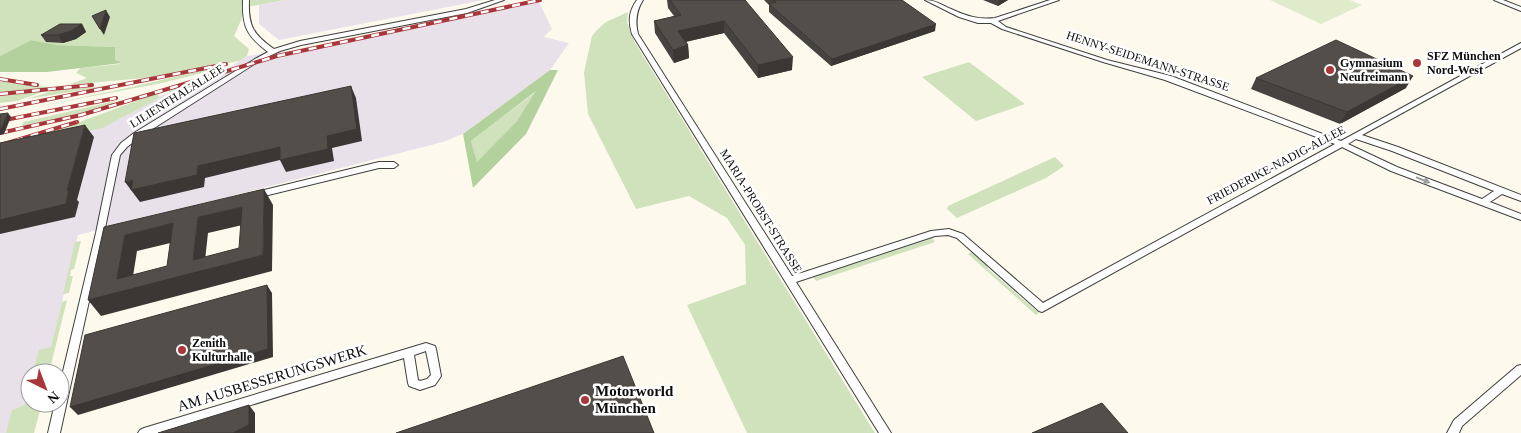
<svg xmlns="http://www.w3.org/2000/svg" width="1521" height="433" font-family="'Times New Roman',serif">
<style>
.industrial{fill:#e9e1ea}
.green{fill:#cfe2bb}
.forest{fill:#b3d19d;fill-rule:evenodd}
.pitch{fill:#e0ebcc}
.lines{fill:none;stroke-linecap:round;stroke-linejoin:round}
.street-casing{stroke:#3f3f3f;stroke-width:2}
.street{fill:#fff;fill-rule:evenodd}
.rail-casing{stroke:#a9373a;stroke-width:4}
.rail{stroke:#fff;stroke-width:2.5;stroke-dasharray:8;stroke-linecap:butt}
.wall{fill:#474340}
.shaded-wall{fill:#3a3734}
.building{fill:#534e4a;stroke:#3a3734;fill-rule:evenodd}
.oneway{fill:#9e9e9e}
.poi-dot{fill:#a9373a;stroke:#fff;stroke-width:2}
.labels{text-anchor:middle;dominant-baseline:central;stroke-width:5;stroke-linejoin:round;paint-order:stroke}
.poi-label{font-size:12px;font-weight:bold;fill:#0c0c0c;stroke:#fff;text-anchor:start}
.street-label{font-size:12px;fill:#0c0c0c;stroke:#fff}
.near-street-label{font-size:15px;fill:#0c0c0c;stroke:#fff}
.near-poi-label{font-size:15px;font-weight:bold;fill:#0c0c0c;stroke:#fff;text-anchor:start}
</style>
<rect width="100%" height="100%" fill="#fdfaed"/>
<path class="industrial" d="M285,0H484L279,40L259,24V5Z
M539,2L552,29L544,37L569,43L550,70L463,134L443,142L78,235L45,373H30L32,433H0V148L79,125L216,76L247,56L284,51L272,60L322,47Z"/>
<path class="green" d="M0,0H285L247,7L234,36L249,49L247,56L239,61L155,77L68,85L87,78L76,73L80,68L121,64L115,60V47L57,45L31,40L0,56Z
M628,12L627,22L634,41L875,433H747L687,305L746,284L745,245L727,218L689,196L636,209L588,114L584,72L592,36L597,30L606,22Z
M969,62L1025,104L976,121L922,77Z
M218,67V69L162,83L24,109L118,90Z
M222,73L176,101L168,90L219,73Z
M0,81L48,87L0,93Z
M109,86L27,99L55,90Z
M48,90L17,101L0,103V96Z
M538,90L517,121L477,163L471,141Z
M158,93L159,97L154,101L102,128L0,150V146L58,130Z
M115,101C109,110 37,123 22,126L23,122Z
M1055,157L1064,166L1046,178L957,218L947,209L948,206Z
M932,238L935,242L816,281L813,277Z
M81,241L74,269L71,270L70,276H73L69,293L63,294L75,242Z
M973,251L990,266L987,268L1039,313L1036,315L968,254Z
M67,300L49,373H33L39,350L51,347L62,302Z
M30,387V403H42L34,433H6L12,410L25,405Z"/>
<path class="forest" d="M31,40L57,45L115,47V60L122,63L47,72H0V56Z
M550,70H558L526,134L473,188L463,134ZM536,91L517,121L477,162L471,141Z"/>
<path class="pitch" d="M1270,0H1350L1362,5L1321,24Z"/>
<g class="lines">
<defs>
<path id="street" d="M243,0H249C248,26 253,34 274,49L300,41L466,9L495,0H504L467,13L301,45L280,51L259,61L140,137L127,147L120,155L104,233L60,433H48L55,403H60V384L96,233L112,155L121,143L134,133L255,59L268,52C247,36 242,27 243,0Z
M637,0H643C636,11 635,21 638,34L792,276L931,231L949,229L963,234L1043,303L1335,144L1165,80L1103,62L1002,29L991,23H978L959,17L925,0C935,0 942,5 951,9C966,16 979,20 995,18L1050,0H1059L998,21L1006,27L1107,60L1171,76L1341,141L1521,43V48L1362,135L1398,147L1521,195V201L1502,194L1490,202L1521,214V220L1391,171L1342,147L1042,312L1039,311L957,238L948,235L935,236L796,282L891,433H879L632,34C628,21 629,11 637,0ZM1356,139L1392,151L1494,191L1482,199L1397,167L1348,144Z
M1494,0H1503L1521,7V11Z
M379,162H394L398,165L394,168H379L256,198L252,195L256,192Z
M426,343L435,346L436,349L441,376L435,385L420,390L409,386L408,383L404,358L160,433H138L140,430L144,428ZM426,351L431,375L427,379L420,381L418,380L414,355Z
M1521,365V375L1462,426L1459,433H1447L1454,420L1517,366Z"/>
</defs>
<use href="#street" class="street-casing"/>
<use href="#street" class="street"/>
<defs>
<path id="rail" d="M0,79L37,85
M0,94L92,85
M0,109L226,64
M0,121L116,98
M0,133L81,115L277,56L540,0
M0,145L77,122"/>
</defs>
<use href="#rail" class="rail-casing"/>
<use href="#rail" class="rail"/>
</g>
<path class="wall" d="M667,0H745L792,70L758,78L724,33L686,42L688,45L689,58L674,63L655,33L654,21L674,16L668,8Z
M764,0H902L935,31L831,66L769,12V5Z
M983,0H1008L998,6Z
M82,24L86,32L76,39L63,43L46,42L41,35Z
M1256,78L1406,88L1340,124L1251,89Z"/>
<path class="shaded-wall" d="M999,0H1008L998,6Z
M106,10L110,17L104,35L100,29Z
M724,21V33L679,43L678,31Z
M82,24L86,32L76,39L63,43L58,35Z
M936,24L935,31L831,66L832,59Z
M688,45L689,58L674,63L673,50Z
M793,57L792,70L758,78V65Z
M1413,76L1406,88L1340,124L1347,112Z
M351,86L356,98L362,141L332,148L334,161L286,172L280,160L205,178L204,187L140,202L125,182L327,136Z
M8,113L11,117L4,134L0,135V130Z
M85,125L94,137L77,200L79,202L75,217L0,234V220L67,190Z
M264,189L273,205L272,271L101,316L88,300L125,235L173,223L183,240L137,251L131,289L193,260L198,217L242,207L251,223L208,233L204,270L263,255Z
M267,285L272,293L273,357L78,415L70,407Z
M249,405L255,413V433H233Z"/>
<path class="building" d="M670,0H745L793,57L758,65L724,21L678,31L688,45L673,50L654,21L681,15Z
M773,0H902L936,24L832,59L769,4L776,2Z
M106,10L100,29L92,16Z
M60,24H82L71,31L58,35H41Z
M1336,40L1413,76L1347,112L1256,78Z
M351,86L357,129L327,136L328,149L280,160V147L198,166L197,175L131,190L133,180L125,182L134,133Z
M8,113L1,130H0V114Z
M85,125L67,190H69L66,204L0,220V143Z
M264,189L263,255L88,300L104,227ZM242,207L239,248L193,260L198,217ZM173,223L167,266L117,279L125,235Z
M267,285L268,349L70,407L85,335Z
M623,356L654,433H396Z
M1102,403L1128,433H1032Z
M249,405V425L233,433H158Z"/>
<defs><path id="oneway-solid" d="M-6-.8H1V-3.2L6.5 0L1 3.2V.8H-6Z" transform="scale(1.25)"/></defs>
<use class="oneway" href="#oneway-solid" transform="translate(1423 180) rotate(22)"/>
<g class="poi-dot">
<circle cx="1417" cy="63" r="5"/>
<circle cx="1330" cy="70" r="5"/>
<circle cx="182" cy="350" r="5"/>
<circle cx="585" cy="400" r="5"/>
</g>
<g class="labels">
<g class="poi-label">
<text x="1427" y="56">SFZ München<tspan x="1427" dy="14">Nord-West</tspan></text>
<text x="1340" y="63">Gymnasium<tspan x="1340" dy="14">Neufreimann</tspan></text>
<text x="192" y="343">Zenith<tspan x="192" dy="14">Kulturhalle</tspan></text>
</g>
<g class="street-label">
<text transform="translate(1148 61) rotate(18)">HENNY-SEIDEMANN-STRASSE</text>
<text transform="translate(177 96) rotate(-32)">LILIENTHALALLEE</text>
<text transform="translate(1276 165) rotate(-28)">FRIEDERIKE-NADIG-ALLEE</text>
<text transform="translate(761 211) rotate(58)">MARIA-PROBST-STRASSE</text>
</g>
<g class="near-street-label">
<text transform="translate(272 378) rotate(-17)">AM AUSBESSERUNGSWERK</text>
</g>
<g class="near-poi-label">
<text x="595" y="391">Motorworld<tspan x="595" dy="17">München</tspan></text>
</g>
</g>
<g transform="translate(45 388) rotate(138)"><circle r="24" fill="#ffffff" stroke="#9e9e9e"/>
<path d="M0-4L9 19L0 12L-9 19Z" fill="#a9373a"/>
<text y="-8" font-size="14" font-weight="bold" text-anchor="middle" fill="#0c0c0c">N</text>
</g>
</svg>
